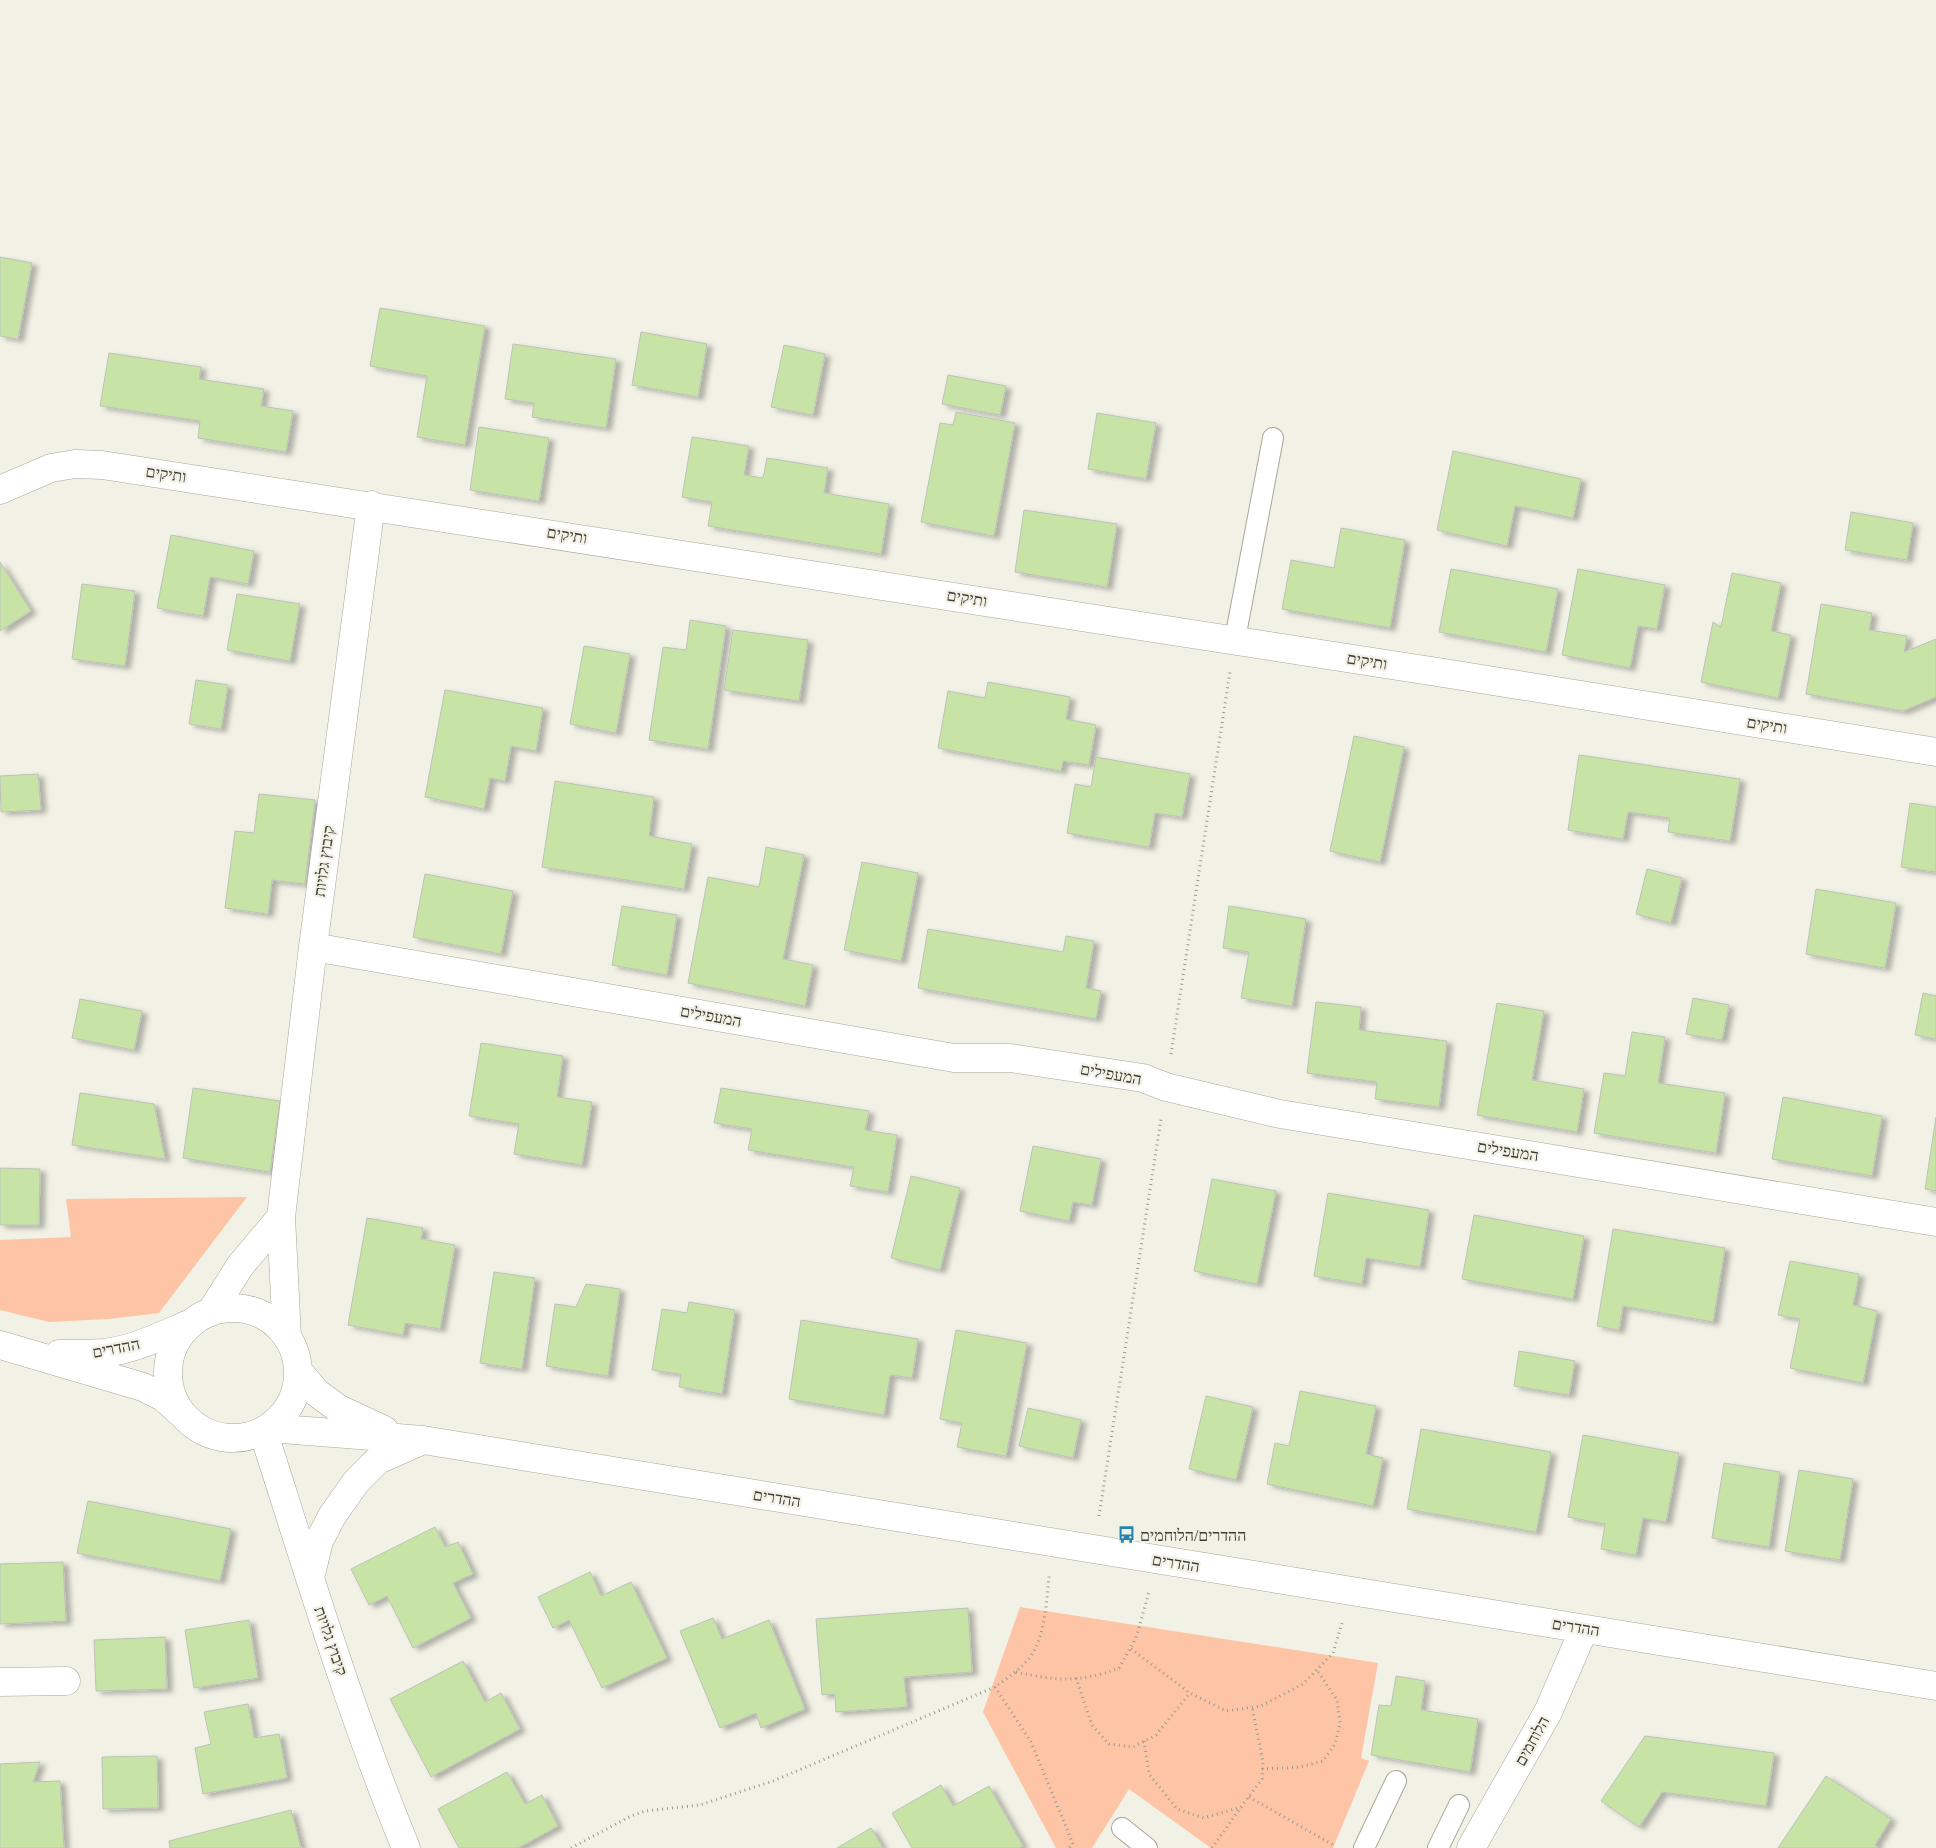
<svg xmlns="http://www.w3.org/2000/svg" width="1936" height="1848" font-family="'Times New Roman',Heebo,serif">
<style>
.green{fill:#fec4a6}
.building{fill:#c7e4a6;stroke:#bcc2b7;filter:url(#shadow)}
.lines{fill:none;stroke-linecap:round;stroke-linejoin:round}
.service-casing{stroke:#a7a69b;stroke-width:22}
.minor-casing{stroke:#a7a69b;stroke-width:29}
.path{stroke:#9a9991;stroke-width:3;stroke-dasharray:1 4;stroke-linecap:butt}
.service{stroke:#fff;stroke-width:20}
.minor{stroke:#fff;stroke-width:28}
.labels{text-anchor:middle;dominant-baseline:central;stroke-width:4.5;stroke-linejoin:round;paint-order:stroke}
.street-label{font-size:16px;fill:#3b3a35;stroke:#f2f1e5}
.poi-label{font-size:16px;fill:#3b3a35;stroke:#f2f1e5;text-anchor:start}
</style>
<defs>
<filter id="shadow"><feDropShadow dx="5.5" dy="3" stdDeviation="2.5" flood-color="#0004"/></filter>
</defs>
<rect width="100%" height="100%" fill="#f2f1e5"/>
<path class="green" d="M247,1197L159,1313L109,1319L49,1322L0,1310V1240L71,1237L66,1199Z
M1020,1607L1378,1663L1361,1758L1369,1761L1333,1848H1211L1129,1789L1092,1848H1056L983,1712Z"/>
<path class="building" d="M0,257L32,263L18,339L0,336Z
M380,308L485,326L465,445L417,437L427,376L370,366Z
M641,332L707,344L698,397L632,385Z
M513,344L616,359L606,428L532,417L534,403L505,399Z
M784,345L825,354L813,415L771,407Z
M109,353L201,367L199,379L264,389L261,406L293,411L286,452L198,438L200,421L100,406Z
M948,375L1006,386L1000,415L942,404Z
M956,412L1015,423L994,536L921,522L940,423L953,425Z
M1097,413L1156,423L1146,479L1088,469Z
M479,427L549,438L539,501L470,490Z
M692,437L749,446L744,475L763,478L767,458L828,468L824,493L889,504L881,554L708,526L712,502L682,497Z
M1453,451L1581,479L1573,518L1515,506L1507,546L1437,530Z
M1024,510L1117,524L1107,587L1015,572Z
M1851,512L1913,523L1907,560L1845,550Z
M1341,528L1405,540L1390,628L1282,609L1291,560L1334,568Z
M171,535L254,551L248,584L210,577L203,616L157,608Z
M0,562L31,611L0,631Z
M1451,569L1558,589L1546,652L1439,632Z
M1578,569L1665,585L1657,629L1638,626L1630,668L1562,655Z
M1732,573L1781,583L1771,631L1791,635L1778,698L1701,682L1713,622L1721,627Z
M82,584L135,591L125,666L72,659Z
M237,594L300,604L290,661L227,650Z
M1821,604L1872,613L1869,630L1907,636L1904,652L1936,639V697L1903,711L1806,694Z
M690,620L726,626L708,749L649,740L663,647L686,650Z
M733,630L808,640L799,701L724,690Z
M584,646L630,654L616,733L570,724Z
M196,680L228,685L221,729L189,724Z
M988,682L1070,697L1066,719L1096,725L1089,765L1063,761L1061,771L938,748L948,691L985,698Z
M445,690L543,708L536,751L511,746L505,781L490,778L484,809L425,797Z
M1354,736L1404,747L1380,862L1330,851Z
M1579,755L1740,779L1730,841L1668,832L1670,818L1628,812L1623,839L1568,830Z
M1096,757L1190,774L1182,817L1155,813L1149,847L1067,833L1075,784L1091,787Z
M38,774L41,810L1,812L0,776Z
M555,781L654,797L649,836L692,844L684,889L542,867Z
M259,794L315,800L305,884L272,880L268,914L225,908L235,831L254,833Z
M1910,803L1936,807V872L1901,867Z
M766,847L804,855L783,959L813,965L805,1006L688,983L708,877L759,887Z
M862,862L918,873L901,961L844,950Z
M1647,869L1682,878L1671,923L1636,914Z
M425,874L513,891L501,954L413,937Z
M1816,889L1896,903L1885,968L1806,954Z
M622,906L677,915L667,975L612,965Z
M1229,906L1306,919L1292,1006L1241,998L1249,952L1223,948Z
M928,929L1063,952L1066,936L1094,941L1086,988L1101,991L1096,1019L918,988Z
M1923,993L1936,996V1039L1915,1035Z
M1693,998L1729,1005L1722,1040L1686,1034Z
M80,999L142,1011L134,1050L72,1038Z
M1316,1002L1361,1007L1359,1030L1447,1041L1439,1107L1375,1099L1377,1082L1307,1073Z
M1497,1003L1544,1011L1532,1080L1584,1089L1577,1132L1477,1115Z
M1632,1032L1665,1037L1658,1083L1725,1093L1716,1153L1594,1133L1604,1073L1625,1076Z
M481,1043L563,1056L557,1097L592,1102L582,1165L514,1154L519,1124L469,1116Z
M193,1088L280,1101L270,1172L183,1158Z
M721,1088L869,1111L865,1130L897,1135L888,1192L850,1186L854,1167L748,1150L752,1129L714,1123Z
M80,1093L154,1104L165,1159L72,1145Z
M1783,1097L1882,1116L1872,1176L1772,1159Z
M1936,1117V1191L1925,1189Z
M1033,1146L1101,1159L1092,1205L1073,1202L1069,1221L1020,1211Z
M0,1168L40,1169L39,1225H0Z
M911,1176L960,1188L940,1270L891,1258Z
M1212,1179L1276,1191L1257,1284L1194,1271Z
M1328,1193L1429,1210L1420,1267L1366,1258L1362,1284L1314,1276Z
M1474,1215L1584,1236L1573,1299L1462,1279Z
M367,1218L423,1228L421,1239L455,1245L440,1329L405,1323L403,1335L348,1325Z
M1613,1229L1725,1248L1713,1322L1623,1306L1619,1330L1597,1326Z
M1790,1261L1859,1274L1853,1305L1877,1311L1863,1383L1790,1368L1800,1319L1778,1315Z
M494,1272L535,1278L522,1369L480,1363Z
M586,1284L620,1289L608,1376L546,1366L555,1304L576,1307Z
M689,1302L735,1310L722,1394L679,1387L681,1374L652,1370L662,1309L687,1313Z
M801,1320L918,1339L912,1378L890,1375L884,1415L789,1399Z
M956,1330L1027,1343L1006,1456L957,1447L962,1423L940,1419Z
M1519,1351L1575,1361L1569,1395L1514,1386Z
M1300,1391L1376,1406L1366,1454L1383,1458L1373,1506L1267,1484L1275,1443L1289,1446Z
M1206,1396L1253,1407L1236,1480L1189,1469Z
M1028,1408L1081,1420L1073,1458L1019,1446Z
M1421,1429L1551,1452L1536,1532L1407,1509Z
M1583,1435L1679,1453L1666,1522L1643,1518L1636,1555L1601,1549L1605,1524L1568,1517Z
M1724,1463L1780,1472L1769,1547L1712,1538Z
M1799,1470L1853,1479L1840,1560L1785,1551Z
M88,1501L231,1529L220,1581L77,1553Z
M435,1527L445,1547L458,1542L473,1574L453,1583L471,1618L413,1648L387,1596L369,1605L351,1569Z
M63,1562L66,1621L0,1624V1564Z
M590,1572L601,1596L631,1582L667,1658L602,1688L569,1620L553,1628L538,1597Z
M968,1608L972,1672L904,1677L907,1707L836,1712L835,1694L822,1695L816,1619Z
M713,1618L722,1639L769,1620L805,1709L761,1728L756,1713L720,1728L680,1631Z
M249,1620L258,1678L194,1688L185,1630Z
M165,1637L167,1689L96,1691L94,1640Z
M463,1661L485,1702L501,1693L520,1729L431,1777L390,1699Z
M1396,1676L1425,1681L1421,1710L1478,1719L1470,1772L1371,1755L1379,1705L1391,1706Z
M248,1704L254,1738L279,1734L287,1778L203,1794L195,1748L211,1744L204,1712Z
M1645,1736L1774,1753L1766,1806L1662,1792L1639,1827L1601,1801Z
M157,1756L158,1808L103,1809L102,1757Z
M40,1762L33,1782L60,1781L64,1848H0V1764Z
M507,1772L525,1804L542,1795L558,1826L518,1848H459L438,1809Z
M1826,1776L1891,1819L1875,1845L1879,1848H1778Z
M941,1785L953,1806L989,1786L1023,1846L1020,1848H912L892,1813Z
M291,1810L301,1848H170L169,1841Z
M871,1828L883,1848H837Z"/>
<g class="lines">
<defs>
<path id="service" d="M1235,639L1273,438
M1122,1828L1147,1848
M1364,1848L1396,1781
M1438,1848L1459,1805"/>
<path id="minor" d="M0,490L51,468L75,464L102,465C714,555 1325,654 1936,752
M313,947L954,1058H1010L1143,1078L1166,1087L1280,1114L1936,1222
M168 1373a65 65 0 1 1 130 0a65 65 0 1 1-130 0Z
M211,1312L240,1266L281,1217
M287,1337L281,1217L313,947L371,505
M0,1345L143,1387L163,1397L181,1413
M59,1354C74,1354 88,1354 103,1353C134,1350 163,1335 191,1323
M298,1371L317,1393L339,1409L384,1430
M269,1428L423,1440L1936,1686
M263,1431C308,1571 350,1712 406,1848
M310,1578L319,1541L332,1516L356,1482L378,1460L421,1441
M0,1682L66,1681
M1471,1848L1548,1712L1584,1629"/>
</defs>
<use href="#service" class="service-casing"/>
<use href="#minor" class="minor-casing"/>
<path class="path" d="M1171,1054L1230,672
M1099,1516L1161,1119
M1131,1649L1190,1693L1226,1711L1261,1706L1303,1684L1333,1653L1342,1623
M1016,1672C1057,1681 1079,1683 1119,1668L1136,1638L1149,1592
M1076,1678L1092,1725L1109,1744L1133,1747L1156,1735L1190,1693
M995,1687L1031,1742L1073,1844L1069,1848
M1144,1741L1149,1774L1177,1809L1204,1818L1241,1807L1262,1779L1263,1762L1252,1707
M1262,1769L1300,1767L1323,1761L1335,1744L1340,1723L1337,1700L1317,1670
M1249,1797L1335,1846
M571,1848L631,1816L645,1811L700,1805L773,1781L995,1687C1009,1677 1027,1665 1035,1649C1045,1630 1047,1598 1049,1576
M1212,1848L1241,1807"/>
<use href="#service" class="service"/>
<use href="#minor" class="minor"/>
</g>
<defs>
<symbol id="bus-bare" viewBox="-9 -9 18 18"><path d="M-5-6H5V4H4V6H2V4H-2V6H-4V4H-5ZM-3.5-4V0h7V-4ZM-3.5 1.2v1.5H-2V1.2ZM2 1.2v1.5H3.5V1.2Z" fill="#2682af" stroke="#f2f1e5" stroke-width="2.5" paint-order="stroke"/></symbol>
</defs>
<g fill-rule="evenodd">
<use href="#bus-bare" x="1114" y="1522" width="25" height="25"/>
</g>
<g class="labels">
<g class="street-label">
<text transform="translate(166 474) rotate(8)">ותיקים</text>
<text transform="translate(567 535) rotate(9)">ותיקים</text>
<text transform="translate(967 598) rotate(9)">ותיקים</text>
<text transform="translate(1367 661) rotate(9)">ותיקים</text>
<text transform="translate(1767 725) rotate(9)">ותיקים</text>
<text transform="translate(324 861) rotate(-82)">קיבוץ גלויות</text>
<text transform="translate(711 1016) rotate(10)">המעפילים</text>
<text transform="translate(1111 1074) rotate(10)">המעפילים</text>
<text transform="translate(1508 1151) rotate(9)">המעפילים</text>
<text transform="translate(116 1348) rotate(-11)">ההדרים</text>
<text transform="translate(777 1498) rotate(9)">ההדרים</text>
<text transform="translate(1176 1563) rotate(9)">ההדרים</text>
<text transform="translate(1576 1627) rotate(9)">ההדרים</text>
<text transform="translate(331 1641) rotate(71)">קיבוץ גלויות</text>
<text transform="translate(1532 1741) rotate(-61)">הלוחמים</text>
</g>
<g class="poi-label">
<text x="1140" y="1535">ההדרים/הלוחמים</text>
</g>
</g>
</svg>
